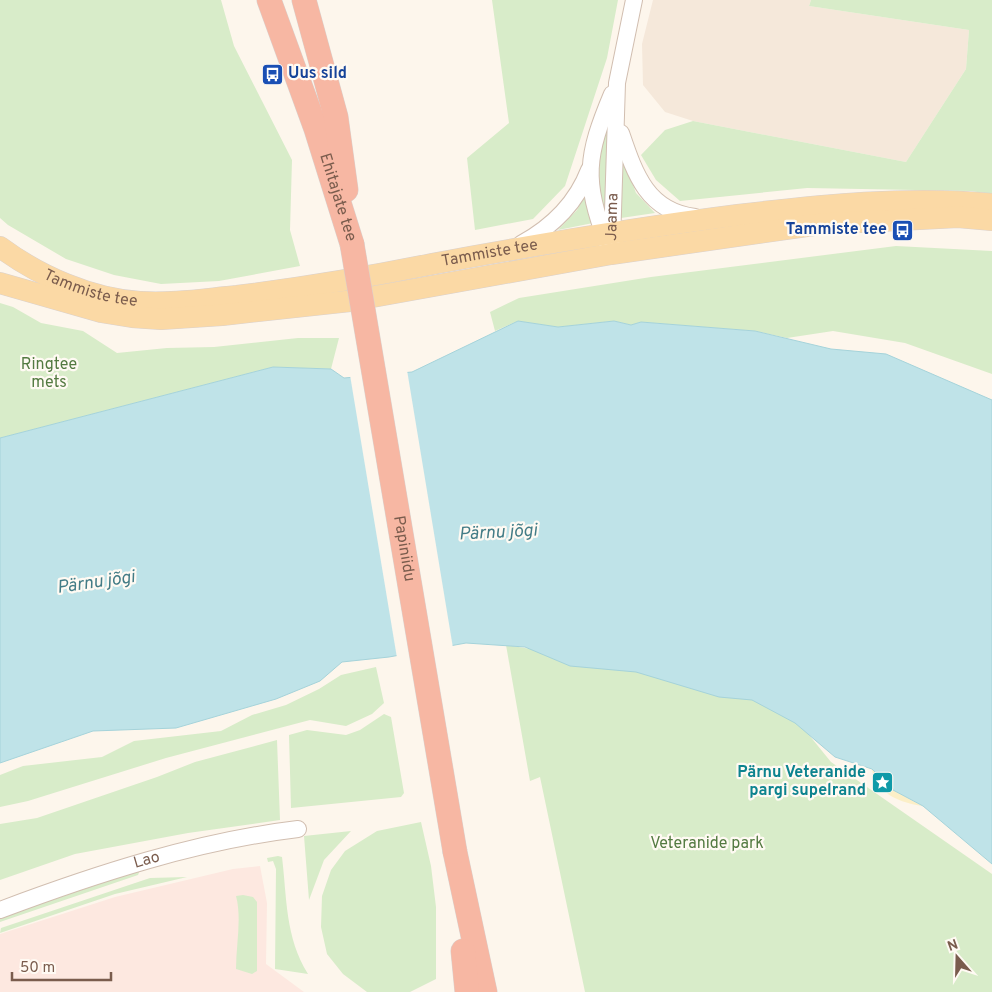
<svg xmlns="http://www.w3.org/2000/svg" width="992" height="992" font-family="Overpass,sans-serif">
<style>
.residential{fill:#f5e8da}
.commercial{fill:#fde8e0}
.green{fill:#d8ecc9}
.sand{fill:#fcefc7}
.water{fill:#bfe3e8;stroke:#a5d3da}
.pier{fill:#fdf6ec}
.lines{fill:none;stroke-linecap:round;stroke-linejoin:round}
.minor-casing{stroke:#d1beb0;stroke-width:18}
.major-casing{stroke:#dad1cd;stroke-width:22}
.highway-casing{stroke:#dad1cd;stroke-width:25}
.minor{stroke:#fff;stroke-width:16}
.major{stroke:#fbd9a5;stroke-width:21}
.highway{stroke:#f7b7a3;stroke-width:24}
.highway-bridge-casing{stroke:#dad1cd;stroke-width:25;stroke-linecap:butt}
.highway-bridge{stroke:#f7b7a3;stroke-width:24}
.labels{text-anchor:middle;dominant-baseline:central;stroke-width:4.5;stroke-linejoin:round;paint-order:stroke}
.transit-label{font-size:16px;font-weight:bold;fill:#164399;stroke:#fffaf3;text-anchor:start}
.street-label{font-size:16px;fill:#7a5c4d;stroke:#fffaf3}
.park-label{font-size:16px;fill:#537a41;stroke:#fffaf3}
.culture-label{font-size:16px;font-weight:bold;fill:#0d838f;stroke:#fffaf3;text-anchor:end}
.water-label{font-size:18px;font-style:italic;fill:#437c86;stroke:#fffaf3}
</style>
<rect width="100%" height="100%" fill="#fdf6ec"/>
<path class="residential" d="M653,0H811L809,6L969,30L966,69L906,162L693,121L665,112L643,85L642,44Z"/>
<path class="commercial" d="M260,866L267,903L266,964L304,992H0V934L115,897L233,869Z"/>
<path class="green" d="M0,0H221L234,46L292,160L290,230L300,266L219,281L161,284L114,275L66,259L8,225L0,218Z
M492,0H618L607,58L565,186L533,219L475,230L467,158L509,123Z
M811,0H992V194L970,191L807,188L680,201L656,180L641,155L665,130L693,121L906,162L966,69L969,30L809,6Z
M607,129H608V218L602,213C596,180 597,161 607,129Z
M622,156L636,193L655,213L621,218Z
M584,197L593,223L558,230L577,210Z
M896,246L992,251V374L905,343L833,331L787,338L755,331L641,322L631,325L614,321L558,327L518,321L495,331L490,312L519,298L651,277Z
M0,303L13,307L41,323L83,331L117,353L167,348L214,347L298,338H339L331,369L273,367L0,438Z
M506,645L591,659L783,703L831,762L992,874V992H585L540,777L530,781Z
M376,667L384,703L372,714L346,726L310,720L166,758L28,801L0,807V775L23,766L102,757L134,741L221,731L252,715L286,705L319,689L341,675Z
M384,714L391,717L404,793L401,797L291,808L289,735L307,730L346,735L360,730Z
M277,740L280,820L188,833L75,854L0,880V824L37,818L157,777L195,762Z
M421,822L431,866L436,907V979L410,992H367L343,974L327,954L321,927L322,896L331,870L345,851L377,831Z
M351,831L324,860L309,900L304,836Z
M278,856L282,857C287,898 285,937 308,974L275,969L276,869L273,861L268,862L267,858Z
M140,870L138,875L0,922V918L14,913Z
M187,877L115,894L0,933L1,928L150,878Z
M243,895L253,897L257,902V971L252,974L236,969C236,945 242,918 236,896Z"/>
<path class="sand" d="M872,769L893,790L922,806C901,803 875,793 872,769Z"/>
<path class="water" d="M518,321L558,327L614,321L631,325L641,322L755,331L831,349L886,354L992,400V864L923,806L893,790L872,769L835,757L795,723L752,700L719,697L636,672L570,666L525,647L466,643L389,657L342,662L320,681L276,699L176,728L93,731L0,763V438L273,367L331,369L344,378L412,372Z"/>
<path class="pier" d="M407,370L453,648L397,658L350,375Z"/>
<g class="lines">
<defs>
<g id="minor">
<path d="M621,133C635,174 647,211 695,217"/>
<path d="M607,243C583,180 586,156 612,94"/>
<path id="s1" d="M612,243L617,83L634,0"/>
<path d="M521,244C552,227 576,204 589,170"/>
<path id="s2" d="M0,910C96,874 197,841 298,829"/>
</g>
<g id="major">
<path id="s3" d="M0,247C39,276 91,299 140,302C173,304 204,299 237,296C302,288 367,277 432,264C534,245 636,228 738,215C821,205 909,196 992,204"/>
<path d="M0,283L101,312L132,317L161,319L222,315L350,301L611,254L821,224L958,217L992,220"/>
</g>
<g id="highway">
<path id="s4" d="M269,0L316,129L352,244"/>
<path d="M304,0L336,117L346,190"/>
<path d="M455,852L485,992"/>
<path d="M463,951L467,992"/>
</g>
</defs>
<use href="#minor" class="minor-casing"/>
<use href="#major" class="major-casing"/>
<use href="#highway" class="highway-casing"/>
<use href="#minor" class="minor"/>
<use href="#major" class="major"/>
<use href="#highway" class="highway"/>
<defs>
<g id="highway-bridge">
<path id="s5" d="M352,244L455,852"/>
</g>
</defs>
<use href="#highway-bridge" class="highway-bridge-casing"/>
<use href="#highway-bridge" class="highway-bridge"/>
</g>
<defs>
<symbol id="bus-square" viewBox="-11 -11 22 22"><rect x="-9" y="-9" width="18" height="18" rx="4" fill="#1a4fb4" stroke="#fffaf3"/><path d="M-5-6H5V4H4V6H2V4H-2V6H-4V4H-5ZM-3.5-4V0h7V-4ZM-3.5 1.2v1.5H-2V1.2ZM2 1.2v1.5H3.5V1.2Z" fill="#fff"/></symbol>
<symbol id="sight-square" viewBox="-11 -11 22 22"><rect x="-9" y="-9" width="18" height="18" rx="4" fill="#0f9aa8" stroke="#fffaf3"/><path d="M0-6L1.8-2.2L6-1.7L2.9 1.2L3.7 5.4L0 3.3L-3.7 5.4L-2.9 1.2L-6-1.7L-1.8-2.2Z" fill="#fff"/></symbol>
</defs>
<g fill-rule="evenodd">
<use href="#bus-square" x="260" y="62" width="25" height="25"/>
<use href="#bus-square" x="890" y="218" width="25" height="25"/>
<use href="#sight-square" x="870" y="770" width="25" height="25"/>
</g>
<g class="labels">
<g class="transit-label">
<text x="288" y="74">Uus sild</text>
<text x="887" y="230" text-anchor="end">Tammiste tee</text>
</g>
<g class="street-label">
<text stroke="none"><textPath href="#s4" startOffset="209">Ehitajate tee</textPath></text>
<text stroke="none"><textPath href="#s1" startOffset="26">Jaama</textPath></text>
<text stroke="none"><textPath href="#s3" startOffset="506">Tammiste tee</textPath></text>
<text stroke="none"><textPath href="#s3" startOffset="101">Tammiste tee</textPath></text>
<text stroke="none"><textPath href="#s5" startOffset="309">Papiniidu</textPath></text>
<text stroke="none"><textPath href="#s2" startOffset="155">Lao</textPath></text>
</g>
<g class="park-label">
<text x="49" y="365">Ringtee<tspan x="49" dy="18">mets</tspan></text>
<text x="707" y="844">Veteranide park</text>
</g>
<g class="culture-label">
<text x="866" y="773">Pärnu Veteranide<tspan x="866" dy="18">pargi supelrand</tspan></text>
</g>
<g class="water-label">
<text transform="translate(498 533) rotate(-3)">Pärnu jõgi</text>
<text transform="translate(96 583) rotate(-8)">Pärnu jõgi</text>
</g>
</g>
<g transform="translate(957 957) rotate(340)" stroke="#fffaf3" stroke-width="4" paint-order="stroke">
<path d="M0-4L9 19L0 12L-9 19Z" fill="#7a5c4d"/>
<text y="-8" font-size="14" font-weight="bold" text-anchor="middle" fill="#7a5c4d">N</text>
</g>
<path d="M12 972v8h99v-8" fill="none" stroke="#7a5c4d" stroke-width="2.5"/>
<text x="20" y="972" font-size="15" fill="#7a5c4d" stroke="#fffaf3" stroke-width="4" paint-order="stroke">50 m</text>
</svg>
